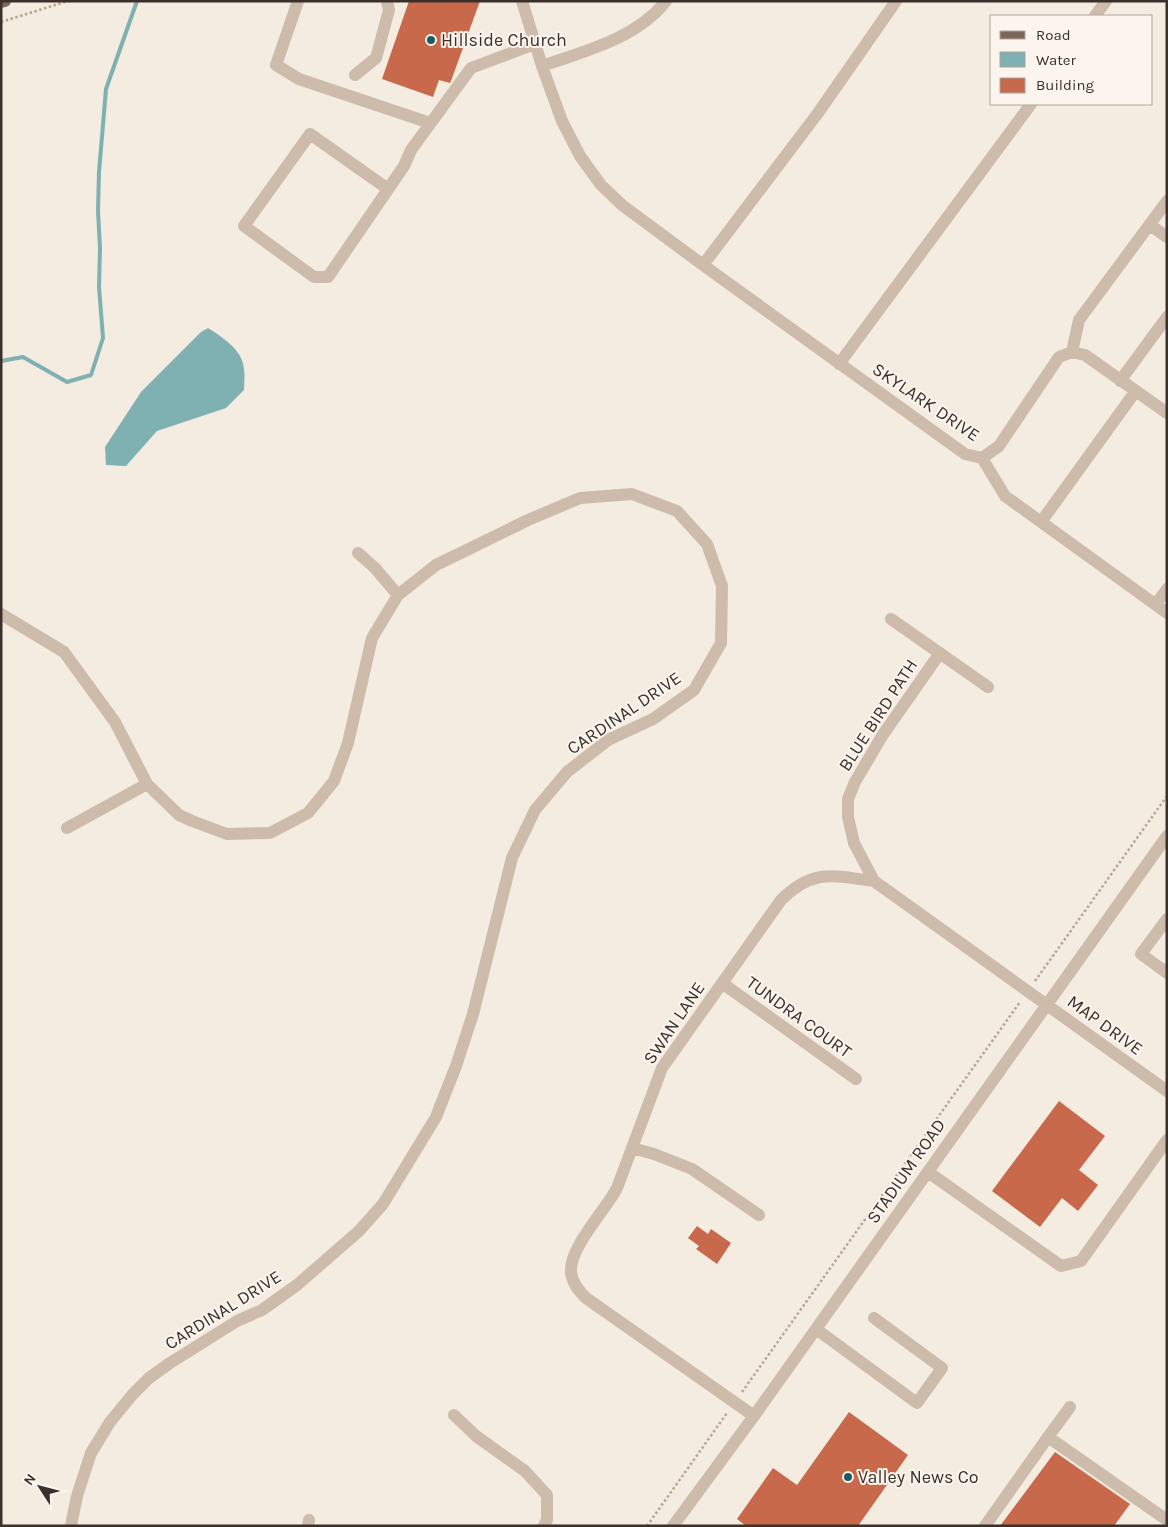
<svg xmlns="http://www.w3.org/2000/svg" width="1168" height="1527" font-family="Karla,sans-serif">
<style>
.water{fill:#7fb0b2}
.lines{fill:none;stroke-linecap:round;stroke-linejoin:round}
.stream{stroke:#7fb0b2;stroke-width:4}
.building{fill:#c8694b}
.path{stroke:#b9a596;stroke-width:2.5;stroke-dasharray:2.5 2.5;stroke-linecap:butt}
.minor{stroke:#cdbbac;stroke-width:12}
.major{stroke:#7d675c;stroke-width:12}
.poi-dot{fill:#1f5a5e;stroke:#fbf5ee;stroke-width:2}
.labels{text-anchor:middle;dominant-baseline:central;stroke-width:4;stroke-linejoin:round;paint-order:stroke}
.poi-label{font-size:18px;fill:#3b302b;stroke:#fbf5ee;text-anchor:start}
.street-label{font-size:18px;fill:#3b302b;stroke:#fbf5ee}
</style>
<rect width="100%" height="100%" fill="#f4ebe1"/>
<path class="water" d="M208,328C222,337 243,350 244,369C245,376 244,383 244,390L226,408L157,431L126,466L106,465L105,447L141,392L201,332Z"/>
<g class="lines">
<path class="stream" d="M1,361L23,357L67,382L91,375L103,338L99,287L100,248L98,211L99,172L106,89L137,1"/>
</g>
<path class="building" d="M409,1H480L451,81L450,83L439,80L433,97L382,79Z
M1059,1101L1105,1136L1079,1170L1098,1185L1078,1211L1062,1198L1040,1227L992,1191Z
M697,1226L708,1234L711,1229L731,1243L717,1264L696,1249L699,1246L688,1238Z
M849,1412L908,1455L858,1526H746L737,1519L773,1468L797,1485Z
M1055,1452L1130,1504L1114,1526H1000Z"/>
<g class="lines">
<path class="path" d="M1,22L68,1
M1035,981L1167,796
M742,1392L1020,1002
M647,1526L727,1413"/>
<path class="minor" d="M298,1L276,65L299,79L430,123
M522,1L542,66L562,121L580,156L601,185L622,205L703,265L965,454L982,458L999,446L1059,357L1072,352L1085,355L1167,413
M1095,16L1106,1
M542,66C585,51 636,39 666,1
M355,75L376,58L389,10L387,1
M388,189L310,134L244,226L314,277H328L404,166L411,150L471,68L535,44
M1150,225L1167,237
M703,265L818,113L896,1
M1072,352L1079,320L1167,201
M839,364L1031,104
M1120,381L1167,317
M982,458L1005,496L1167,613
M1041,522L1135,392
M358,553L375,568L398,595
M1156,604L1167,589
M1,614L64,652L115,722L147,784L179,815L192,821L227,834L270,833L308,813L334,781L348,743L372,638L398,595L436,565L528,520L580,498L632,494L677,511L707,544L722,586L721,643L694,690L653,719L608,740L567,772L535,810L512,858L473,1014L456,1066L436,1117L383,1204L359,1231L297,1285L262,1310L237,1321L170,1363L149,1378L133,1394L110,1422L91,1453L77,1496L71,1526
M891,619L988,687
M67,828L147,784
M874,881L854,843L848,817V799L855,782L882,736L940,653
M1167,919L1141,954L1167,973
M722,983L856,1079
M632,1148L654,1154L692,1169L759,1215
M928,1172L1061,1266L1081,1261L1167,1140
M816,1329L917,1403L942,1368L874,1318
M454,1415L476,1436L525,1471L547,1495V1520L544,1526
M754,1416L586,1298C579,1291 572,1283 571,1272C569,1248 605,1211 617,1188L662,1068L781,900C813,868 833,876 874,881L1167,1091
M1048,1437L1070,1407
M308,1526L309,1520
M673,1526L754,1416L1167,836
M985,1526L1048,1437L1167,1520"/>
<path class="major" d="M1,2L5,1"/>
</g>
<g class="poi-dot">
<circle cx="431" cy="40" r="5"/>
<circle cx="848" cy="1477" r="5"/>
</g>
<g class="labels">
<g class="poi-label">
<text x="441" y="40">Hillside Church</text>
<text x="858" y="1477">Valley News Co</text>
</g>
<g class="street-label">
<text transform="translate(926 402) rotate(34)">SKYLARK DRIVE</text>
<text transform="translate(624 713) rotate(-34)">CARDINAL DRIVE</text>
<text transform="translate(878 715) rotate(-57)">BLUE BIRD PATH</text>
<text transform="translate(799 1017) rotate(36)">TUNDRA COURT</text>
<text transform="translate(674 1023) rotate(-56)">SWAN LANE</text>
<text transform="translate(1105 1025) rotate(36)">MAP DRIVE</text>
<text transform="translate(906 1171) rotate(-55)">STADIUM ROAD</text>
<text transform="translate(223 1310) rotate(-32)">CARDINAL DRIVE</text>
</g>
</g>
<rect width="1168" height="1527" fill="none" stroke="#3b302b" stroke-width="5"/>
<rect x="990" y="15" width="162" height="90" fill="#fbf5ee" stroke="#aea6a0"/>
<rect x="1000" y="31" width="25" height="8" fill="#7d675c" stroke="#aea6a0"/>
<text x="1036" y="40" font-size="15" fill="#3b302b">Road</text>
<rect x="1000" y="52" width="25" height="15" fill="#7fb0b2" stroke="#aea6a0"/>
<text x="1036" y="65" font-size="15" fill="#3b302b">Water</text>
<rect x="1000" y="78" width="25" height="15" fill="#c8694b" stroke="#aea6a0"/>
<text x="1036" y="90" font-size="15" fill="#3b302b">Building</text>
<g transform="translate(40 1487) rotate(306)" stroke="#fbf5ee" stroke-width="4" paint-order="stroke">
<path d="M0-4L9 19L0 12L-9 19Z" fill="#3b302b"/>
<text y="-8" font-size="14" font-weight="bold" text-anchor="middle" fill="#3b302b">N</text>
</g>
</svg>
